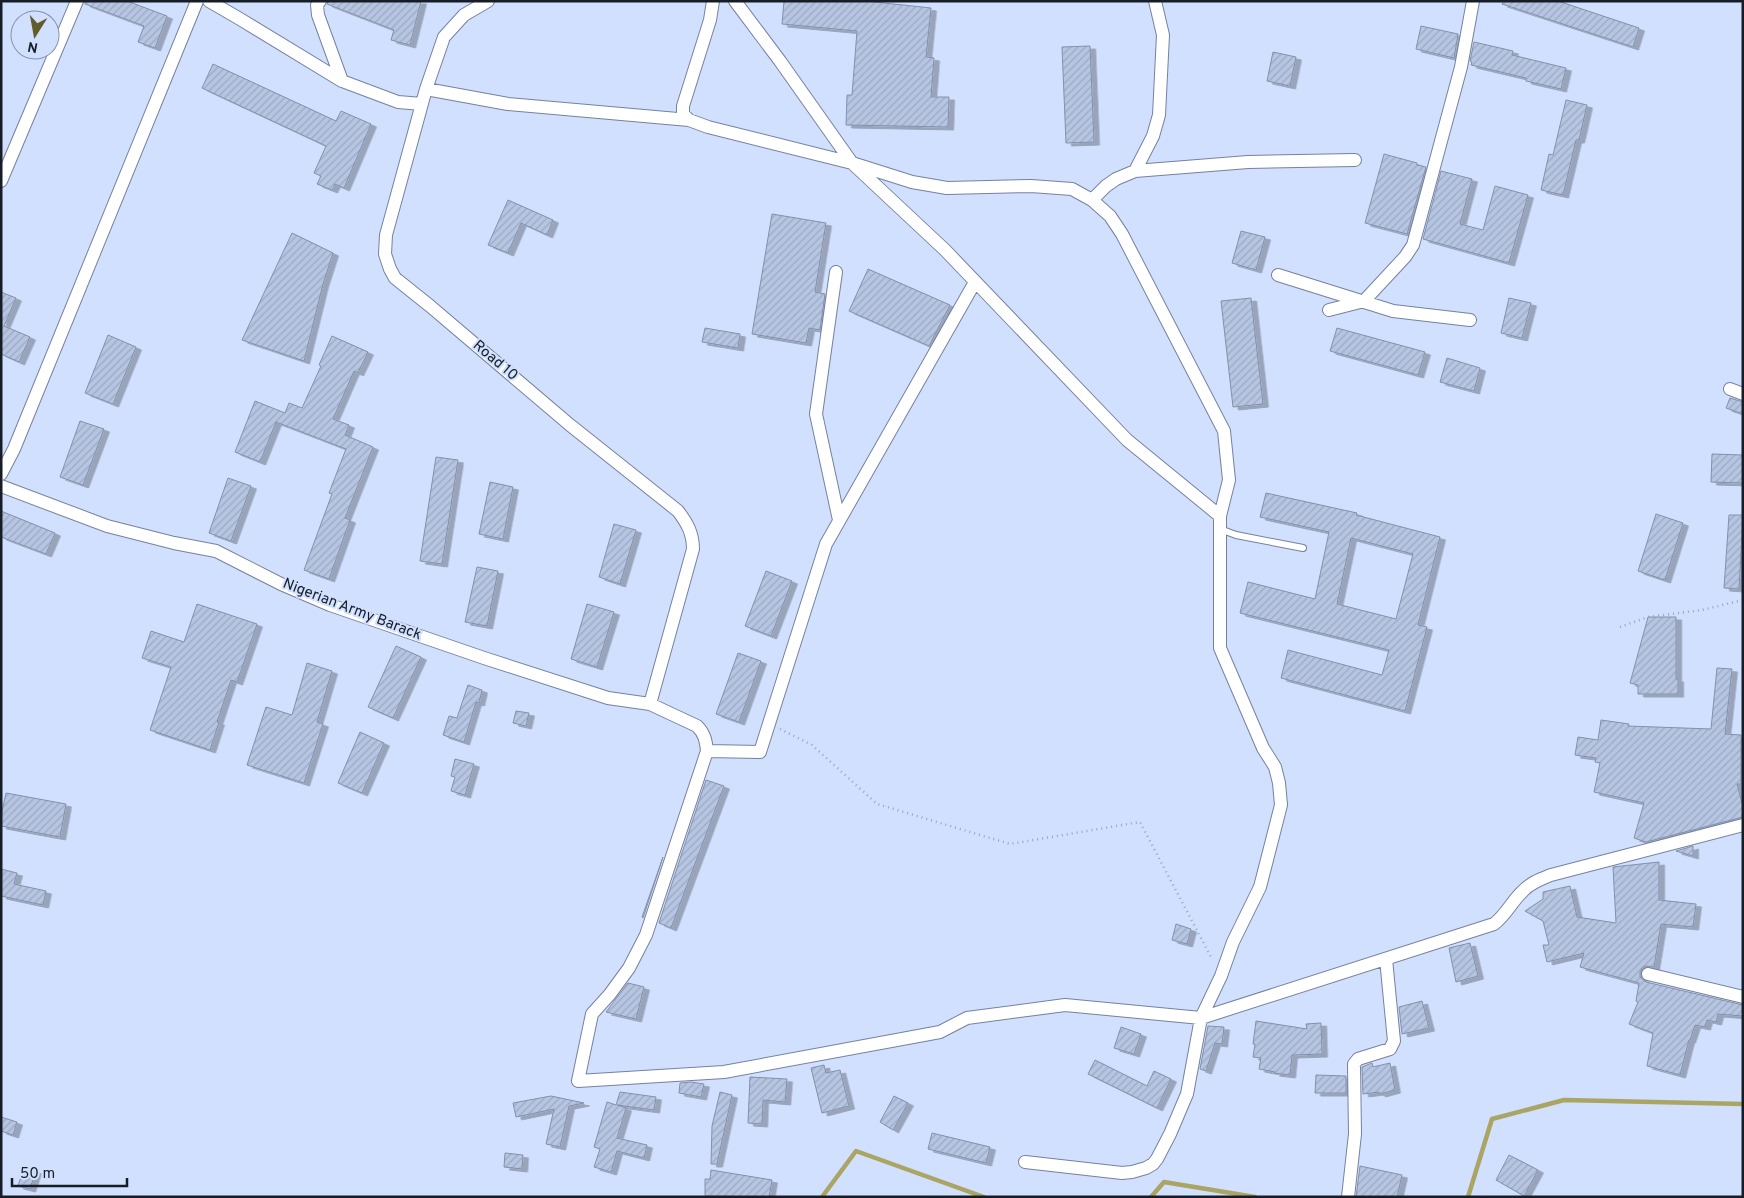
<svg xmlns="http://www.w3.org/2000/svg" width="1744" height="1198" font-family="Overpass,sans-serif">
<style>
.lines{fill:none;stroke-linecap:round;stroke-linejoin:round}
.stream{stroke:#aba563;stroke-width:4.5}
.building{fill:url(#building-hatch);stroke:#8290ab;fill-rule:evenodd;filter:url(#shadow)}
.service-casing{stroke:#75829d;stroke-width:8}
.minor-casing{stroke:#75829d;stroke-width:14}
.path{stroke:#99a5bd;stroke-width:2.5;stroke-dasharray:1 4;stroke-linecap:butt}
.service{stroke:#fff;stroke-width:6}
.minor{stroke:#fff;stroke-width:12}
.labels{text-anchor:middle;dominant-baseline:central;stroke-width:4;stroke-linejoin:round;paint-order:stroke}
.street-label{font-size:15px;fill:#171d27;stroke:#d1e0fe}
</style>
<defs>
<pattern id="building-hatch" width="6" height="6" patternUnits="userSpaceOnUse" patternTransform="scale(1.25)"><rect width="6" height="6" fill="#b6c5e2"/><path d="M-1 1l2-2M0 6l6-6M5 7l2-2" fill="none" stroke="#9ca9c2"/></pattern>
<filter id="shadow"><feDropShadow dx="5.5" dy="3" stdDeviation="0" flood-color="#0004"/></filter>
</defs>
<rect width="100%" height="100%" fill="#d1e0fe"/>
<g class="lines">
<path class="stream" d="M822,1197L856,1151L984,1197
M1151,1197L1164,1182L1255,1197
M1468,1197L1492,1119L1564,1100L1743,1104"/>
</g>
<path class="building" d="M85,1H127L167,16L155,48L138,42L144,26L85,4Z
M328,1H421L410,45L391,40L394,30L327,4Z
M784,1H866L931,8L926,57L934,58L931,97H949L948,127L846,125L847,95H852L857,31L782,24Z
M1503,1H1558L1639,28L1633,47L1502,4Z
M1421,26L1458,34L1454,58L1416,49Z
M1474,42L1513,51L1512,55L1566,68L1561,89L1526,81V78L1471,65L1472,62L1470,61Z
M1090,46L1094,142L1066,143L1062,47Z
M1273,52L1296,57L1290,86L1267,81Z
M213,64L336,121L341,111L371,124L344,188L335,184L332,190L317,184L321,176L314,173L326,146L202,88Z
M1566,100L1587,105L1579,140H1576L1563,195L1541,190L1549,154L1553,155Z
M1384,154L1417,163V165L1426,167L1407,234L1365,223Z
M1441,171L1472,179L1460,224L1483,230L1495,186L1528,195L1509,263L1423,239Z
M508,200L553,220L547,235L521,223L508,253L488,245Z
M772,214L826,223L815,292L825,294L820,330L809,328L806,343L752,334Z
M1241,231L1265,237L1256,270L1232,263Z
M292,233L333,253L323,284L304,361L242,340Z
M868,269L950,305L929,346L849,311Z
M1,292L16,298L4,326L30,337L19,362L1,354Z
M1251,298L1263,404L1233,407L1221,301Z
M1509,298L1531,303L1522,338L1501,333Z
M705,328L740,334L738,348L702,342Z
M1337,328L1425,352L1418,375L1330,351Z
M108,335L136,347L113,404L85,393Z
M332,336L368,352L358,373L354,371L333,419L349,425L345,435L373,447L345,518L350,520L329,579L304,570L332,494L329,493L346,449L276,422L260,462L235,452L255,401L285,413L289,403L302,408L321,366L319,365Z
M1447,358L1480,368L1474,391L1440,382Z
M1730,398L1743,402V414L1726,408Z
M80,421L104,429L83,485L60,477Z
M1712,454L1743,455V483L1711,482Z
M436,457L458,460L442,564L420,561Z
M228,478L251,486L231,541L209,533Z
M490,482L513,487L503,539L479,534Z
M1266,493L1357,513L1356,515L1440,537L1418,625L1427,627L1405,711L1281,678L1288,650L1382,675L1389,650L1240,613L1248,582L1315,599L1329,532L1260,517ZM1351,538L1413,554L1396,619L1337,604Z
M1,511L55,533L46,554L1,537Z
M1656,514L1683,523L1665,580L1638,571Z
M1729,515H1743L1739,589L1724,588Z
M614,524L636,530L620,584L599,577Z
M477,567L498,571L487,626L465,622Z
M766,571L792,581L771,636L745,626Z
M197,604L257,624L237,682L231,680L217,722H219L210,750L150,730L171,667L142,658L151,631L184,642Z
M587,604L614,612L597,667L571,659Z
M1648,617H1676V679H1678V694H1638V685L1630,683Z
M396,646L421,657L393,718L368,707Z
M738,653L761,661L739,722L716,714Z
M307,663L332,671L317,722L323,724L304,783L247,765L266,707L292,715Z
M1717,668L1732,669L1725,734L1741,735V784H1737L1743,807V817L1646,842L1634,838L1644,803L1594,792L1600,763L1595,762L1596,758L1575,755L1578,737L1598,740L1601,720L1629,724L1628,726L1711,729Z
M468,685L482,690L479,703L476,702L464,742L443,735L449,716L457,718Z
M516,711L529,713L526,726L513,723Z
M360,732L384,743L362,793L338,783Z
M455,759L474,764L465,795L451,791L455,777L451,776Z
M706,780L724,786L671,928L659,923Z
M6,793L66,804L60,837L1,826V816Z
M1693,846V856L1676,851Z
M663,857L643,918L642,917Z
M1659,862V900L1696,904L1693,927L1661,924L1654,967L1646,966L1642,968L1640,972V977L1646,982L1743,1005V1016L1718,1014L1716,1022L1707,1020L1705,1027L1695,1025L1690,1040H1689L1680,1075L1647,1066L1653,1033L1629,1024L1638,1002L1636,1001L1639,983L1580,967L1584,953L1547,962L1543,945H1549L1543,921L1525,911L1543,899V892L1570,886L1577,917L1616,923L1613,867Z
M1,869L17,873L14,884L46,891L43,905L1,896Z
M1176,924L1191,929L1187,944L1172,940Z
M1470,943L1478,976L1456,982L1449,948Z
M628,983L644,987L636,1019L606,1012Z
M1422,1001L1429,1028L1402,1034L1399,1007Z
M1256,1021L1307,1029L1306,1024L1321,1023L1322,1054L1292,1055L1290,1075L1274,1073L1275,1072L1259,1069L1261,1058L1253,1057L1255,1044H1253Z
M1208,1026L1224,1027L1222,1044L1215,1043L1206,1071L1200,1069Z
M1121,1027L1141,1034L1134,1054L1114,1048Z
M1095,1060L1147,1086L1154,1071L1171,1079L1157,1108L1088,1074Z
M1372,1063L1373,1067L1390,1063L1395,1090L1380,1094L1379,1092L1363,1094L1362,1067Z
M824,1065L826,1073L840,1070L849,1106L822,1113L811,1068Z
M1316,1075L1346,1076V1093H1315Z
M750,1077L787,1079L785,1102L763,1100L762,1124L748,1123Z
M691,1082L704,1084L701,1097L679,1093L680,1083Z
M620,1092L656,1097L654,1110L617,1105L626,1108L617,1138L647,1145L644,1158L617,1151L611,1172L594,1167L600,1149L594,1147L607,1102L616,1105Z
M720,1092L732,1095L717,1164H711L712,1126Z
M551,1096L584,1103L569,1106L560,1147L546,1144L554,1109L516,1117L513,1103Z
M894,1096L908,1103L893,1130L880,1122Z
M1,1117L17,1122L13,1135L1,1131Z
M932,1133L990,1147L986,1163L928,1149Z
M505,1153L523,1155L522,1169L504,1167Z
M1509,1155L1538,1170L1524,1196L1496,1180Z
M1360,1166L1402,1175L1397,1197H1356Z
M24,1167L36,1171L30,1189L18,1186Z
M711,1170L772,1180L769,1197L705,1196V1179H710Z"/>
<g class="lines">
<defs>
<path id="service" d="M1220,529L1236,535L1303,548"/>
<path id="minor" d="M209,1L240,19L342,81L398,102L422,104
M320,1L317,5L318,15L342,81
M488,1L464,15L444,37L426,89L386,235L385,254L390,269L395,278L430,306L570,425L678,511C687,523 693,533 693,549L650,704
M713,1L710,20L683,106V114L689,120L708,127L852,163L912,182L947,188L1031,186L1072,189L1092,200L1110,216L1122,234L1224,431L1229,480L1220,516V648L1263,748L1275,767L1279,783L1281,805L1260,887L1233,942L1221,976L1201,1018L1187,1094L1170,1134L1157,1159L1153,1164L1146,1168L1132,1172L1122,1173L1025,1162
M735,1L780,61L852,163L945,250L1127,440L1220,516
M426,89L508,104L689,120
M1135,171L1153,136L1159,115L1163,35L1155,1
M1,181L77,1
M1092,200L1106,186L1116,179L1135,171L1248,162L1355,160
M836,272L816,414L839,520
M1278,275L1393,311L1470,320
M1329,310L1364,301L1405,257L1413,245L1461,67L1473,1
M1730,389L1743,394
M1,474L14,449L197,1
M1,486L107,526L174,543L216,551L281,584L330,605L484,658L608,698L650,704L697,726C704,733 706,740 707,751L646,935L629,968L610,994L592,1014L578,1081L724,1072L940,1032L967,1018L1065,1005L1201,1018L1494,924C1506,915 1512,901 1523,891C1530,883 1541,879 1551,875L1743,825
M707,751L760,752L826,544L975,282
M1648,974L1743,997
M1348,1197L1355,1134L1354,1064L1358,1059L1390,1049L1394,1041L1386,959"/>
</defs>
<use href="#service" class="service-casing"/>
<use href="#minor" class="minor-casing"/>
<path class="path" d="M1620,627L1648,617L1702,610L1743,600
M780,729L812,745L877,804L1010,844L1140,822L1212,959"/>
<use href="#service" class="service"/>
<use href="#minor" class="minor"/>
</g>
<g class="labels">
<g class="street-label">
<text transform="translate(495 361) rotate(40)">Road 10</text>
<text transform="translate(352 610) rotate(21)">Nigerian Army Barack</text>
</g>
</g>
<rect width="1744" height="1198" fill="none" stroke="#171d27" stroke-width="5"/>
<g transform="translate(35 35) rotate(191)"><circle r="24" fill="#d1e0fe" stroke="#8792a8"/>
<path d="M0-4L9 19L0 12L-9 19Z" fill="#615c29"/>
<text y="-8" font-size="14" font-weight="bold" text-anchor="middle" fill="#171d27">N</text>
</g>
<path d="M12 1178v8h115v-8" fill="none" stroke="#171d27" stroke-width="2.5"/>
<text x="20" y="1178" font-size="15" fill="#171d27" stroke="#d1e0fe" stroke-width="4" paint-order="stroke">50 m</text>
</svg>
